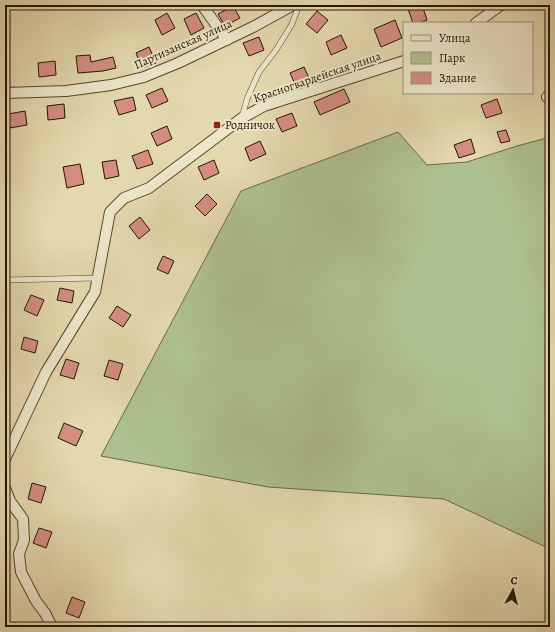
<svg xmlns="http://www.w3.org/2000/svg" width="555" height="632" font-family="Alegreya,serif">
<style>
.green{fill:#aec08f;stroke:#6a6a48}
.building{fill:#d38e81;stroke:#251500}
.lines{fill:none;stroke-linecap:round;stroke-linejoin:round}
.service-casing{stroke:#55462c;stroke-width:6}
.minor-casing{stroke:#55462c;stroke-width:12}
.service{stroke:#ede6ca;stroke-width:5}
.minor{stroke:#ede6ca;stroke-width:10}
.poi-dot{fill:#8f2418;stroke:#ede6ca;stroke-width:1.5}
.labels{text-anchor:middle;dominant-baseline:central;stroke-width:4;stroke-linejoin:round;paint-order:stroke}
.street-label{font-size:12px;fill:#251500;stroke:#ede6ca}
.poi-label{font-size:12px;fill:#251500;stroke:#ede6ca;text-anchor:start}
</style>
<rect width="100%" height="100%" fill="#e4d8ae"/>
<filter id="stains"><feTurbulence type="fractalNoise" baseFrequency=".005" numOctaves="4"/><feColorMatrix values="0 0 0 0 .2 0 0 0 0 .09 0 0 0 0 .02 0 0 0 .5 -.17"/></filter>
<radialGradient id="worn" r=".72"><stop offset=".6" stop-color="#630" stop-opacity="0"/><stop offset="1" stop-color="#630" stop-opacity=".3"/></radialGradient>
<path class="green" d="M398,132L427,165L467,162L517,146L550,137V549L444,499L268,487L101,456L241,191Z"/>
<path class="building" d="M419,5H422L427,20L419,23H413L408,9Z
M233,6L240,18L225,26L218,14Z
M317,11L328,20L317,33L306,24Z
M167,13L175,28L162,35L155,20Z
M196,13L204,28L191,35L184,19Z
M395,20L402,38L381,47L374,29Z
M341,35L347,48L331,55L326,42Z
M259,37L264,50L249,56L243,43Z
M149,47L156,63L142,68L136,53Z
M90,55L91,62L113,57L116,68L103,71L78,73L76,56Z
M55,61L56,75L39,77L38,63Z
M304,67L309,78L295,84L290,73Z
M162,88L168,101L152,108L146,95Z
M344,89L350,102L320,115L314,102Z
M133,97L136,110L119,115L114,101Z
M497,99L502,113L486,118L481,105Z
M64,104L65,118L48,120L47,106Z
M25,111L27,125L10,128L8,114Z
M292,113L297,126L282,132L276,119Z
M167,126L172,139L157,146L151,133Z
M506,130L510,141L501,143L497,132Z
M471,139L475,153L459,158L454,145Z
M260,141L266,154L250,161L245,148Z
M148,150L153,164L137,169L132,156Z
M116,160L119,176L105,179L102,162Z
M214,160L219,173L204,180L198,167Z
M80,164L84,184L67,188L63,167Z
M207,194L217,204L205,216L195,206Z
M140,217L150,230L139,239L129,226Z
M163,256L174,261L168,274L157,269Z
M60,288L74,291L72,303L57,300Z
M31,295L44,300L37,316L24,310Z
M117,306L131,315L123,327L109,318Z
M24,337L38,341L35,353L21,349Z
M66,359L79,363L74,379L60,375Z
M109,360L123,364L118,380L104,376Z
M64,423L83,431L76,446L58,438Z
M32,483L46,487L41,503L28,499Z
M39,528L52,532L46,548L33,543Z
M72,597L85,602L79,618L66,613Z"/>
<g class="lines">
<defs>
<path id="service" d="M242,117L247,99L259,72L276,50L292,24L299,5
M5,280L97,278"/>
<path id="minor" d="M202,5L227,40
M476,23L501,5
M5,93L66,91L111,85L144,77L178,63L253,27L293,5
M547,97L550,95
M5,459L46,372L95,292L110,212L124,198L149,188L242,118L264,106L404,61
M5,488L10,501L23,519L24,540L19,554L21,572L36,601L45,613L52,627"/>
</defs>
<use href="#service" class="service-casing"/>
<use href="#minor" class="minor-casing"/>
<use href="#service" class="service"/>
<use href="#minor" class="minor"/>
</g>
<rect class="poi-dot" x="213" y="121" width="8" height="8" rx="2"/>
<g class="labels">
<g class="street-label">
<text transform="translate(183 44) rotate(-24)">Партизанская улица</text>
<text transform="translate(317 77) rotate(-19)">Красногвардейская улица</text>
</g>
<g class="poi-label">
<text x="225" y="125">Родничок</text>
</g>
</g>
<rect width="555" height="632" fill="none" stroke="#e4d8ae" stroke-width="20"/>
<rect x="6" y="6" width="543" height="620" fill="none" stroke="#251500" stroke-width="2"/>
<rect x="10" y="10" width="535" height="612" fill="none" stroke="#251500"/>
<rect x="403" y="22" width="130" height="72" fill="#ede6ca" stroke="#9d9279"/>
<rect x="411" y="35" width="20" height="6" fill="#ede6ca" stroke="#9d9279"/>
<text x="439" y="42" font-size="12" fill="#251500">Улица</text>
<rect x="411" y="52" width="20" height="12" fill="#aec08f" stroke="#9d9279"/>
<text x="439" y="62" font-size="12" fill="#251500">Парк</text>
<rect x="411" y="72" width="20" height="12" fill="#d38e81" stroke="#9d9279"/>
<text x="439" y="82" font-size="12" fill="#251500">Здание</text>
<g transform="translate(513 590) rotate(7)" stroke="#ede6ca" stroke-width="3" paint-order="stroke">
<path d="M0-3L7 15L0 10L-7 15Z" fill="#251500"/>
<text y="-6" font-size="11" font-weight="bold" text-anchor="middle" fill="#251500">С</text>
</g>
<rect width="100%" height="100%" filter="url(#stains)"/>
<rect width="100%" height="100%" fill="url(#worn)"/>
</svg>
